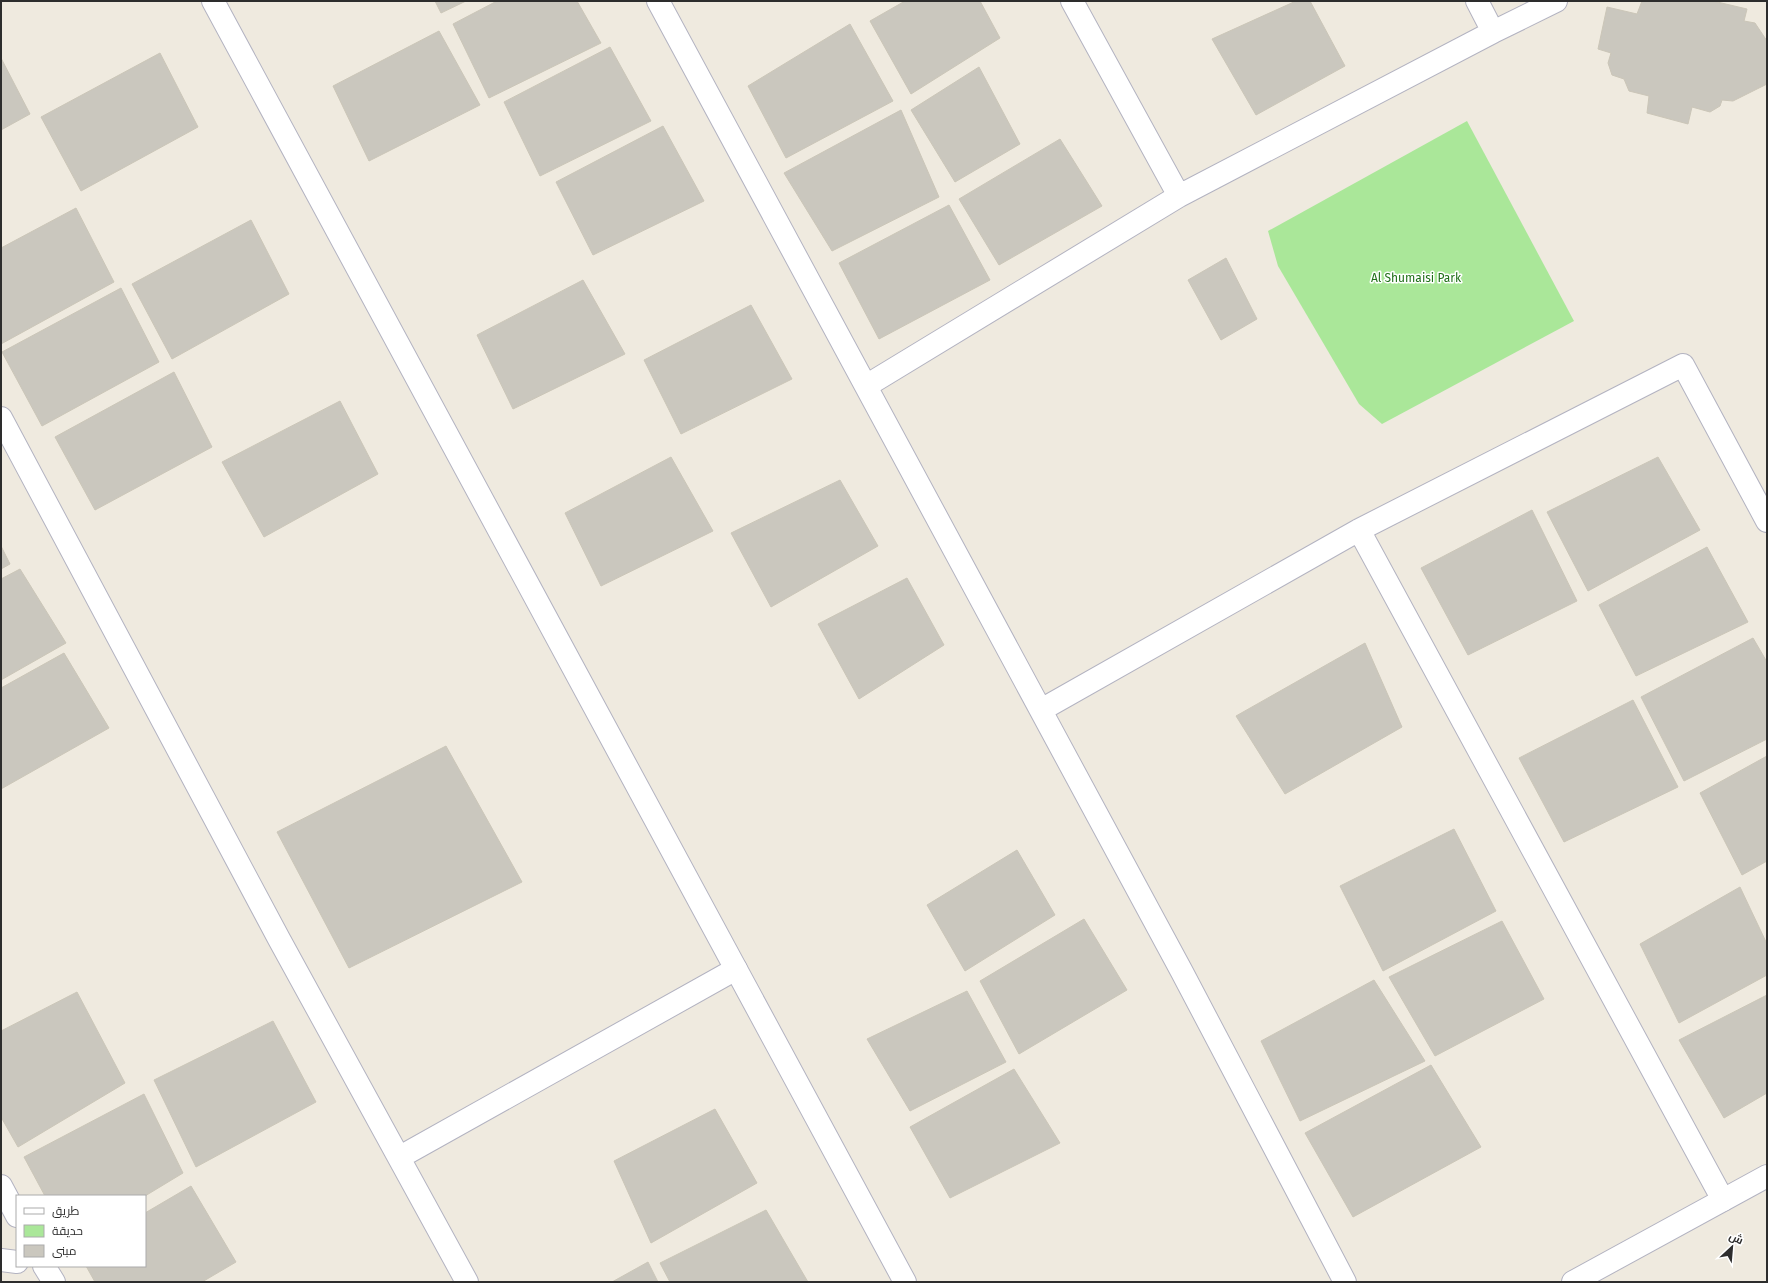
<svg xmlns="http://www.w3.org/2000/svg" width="1768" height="1283" font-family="'Fira Sans',Cairo,sans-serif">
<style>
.green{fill:#aae799}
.building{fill:#cac7be;stroke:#cbc6b8}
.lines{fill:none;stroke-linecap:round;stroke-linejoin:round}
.street-casing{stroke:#b3b3c1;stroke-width:24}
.secondary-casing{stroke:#b3b3c1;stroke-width:24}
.street{stroke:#fff;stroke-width:22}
.secondary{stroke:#fff;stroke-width:22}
.labels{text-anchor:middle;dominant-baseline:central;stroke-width:3;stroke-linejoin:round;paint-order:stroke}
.park-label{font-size:12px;fill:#1f6f18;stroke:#fff}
</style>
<rect width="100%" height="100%" fill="#efeadf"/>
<path class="green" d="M1467,121L1574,321L1382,424L1359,404L1278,266L1268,231Z"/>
<path class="building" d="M435,1H466L441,13Z
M497,1H577L601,43L489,98L453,24Z
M905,1H980L1000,38L911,94L870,21Z
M1296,1H1310L1345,66L1256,115L1212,39Z
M1642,1H1713L1747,9L1744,21L1755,23L1767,41V84L1733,101L1722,100L1720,106L1710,112L1692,107L1688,124L1647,113L1649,96L1629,91L1624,79L1612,75L1608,63L1611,53L1598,49L1607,7L1637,14Z
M850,24L893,101L786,158L748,86Z
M439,31L480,105L369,161L333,86Z
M610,47L651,121L540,176L504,102Z
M160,53L198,127L81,191L41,117Z
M1,58L30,114L1,130Z
M979,67L1020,144L955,182L911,110Z
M901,110L939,197L832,251L784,173Z
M663,126L704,201L593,255L556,182Z
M1060,139L1102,206L999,265L959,199Z
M949,205L990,280L879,339L839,263Z
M76,208L114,282L1,344V248Z
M251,220L289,294L172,359L132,284Z
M1226,258L1257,319L1221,340L1188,280Z
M583,280L625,354L513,409L477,335Z
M121,288L159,362L42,426L2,352Z
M751,305L792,379L681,434L644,360Z
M174,372L212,447L95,510L55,437Z
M340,401L378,474L264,537L222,462Z
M671,457L713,531L601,586L565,513Z
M1658,457L1700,530L1588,591L1547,512Z
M840,480L878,546L771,607L731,533Z
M1532,510L1577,601L1468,655L1421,568Z
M1,546L10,564L1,569Z
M1707,547L1748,622L1636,676L1599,605Z
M20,569L66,643L1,680V579Z
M907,578L944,645L859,699L818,624Z
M1753,638L1767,662V739L1684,781L1641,697Z
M1365,643L1402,727L1285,794L1236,716Z
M64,653L109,728L1,789V688Z
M1633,700L1678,787L1564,842L1519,758Z
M446,746L522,882L349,968L277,832Z
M1767,756V861L1742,875L1700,793Z
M1454,829L1496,911L1383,971L1340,886Z
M1017,850L1055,915L965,971L927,905Z
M1740,887L1767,944V975L1679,1023L1640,944Z
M1084,919L1127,990L1019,1054L980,981Z
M1502,921L1544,999L1435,1056L1389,977Z
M1374,980L1425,1061L1300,1121L1261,1041Z
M967,991L1006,1062L910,1111L867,1039Z
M77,992L125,1083L18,1147L1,1117V1031Z
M1767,995V1093L1724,1118L1679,1040Z
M273,1021L316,1102L196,1167L154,1080Z
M1431,1065L1481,1147L1353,1217L1305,1133Z
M1014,1069L1060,1143L950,1198L910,1127Z
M144,1094L183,1173L145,1196H45L24,1157Z
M715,1109L757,1183L651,1243L614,1161Z
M191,1186L236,1262L202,1282H95L86,1266H145V1213Z
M766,1210L808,1282H670L660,1263Z
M648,1262L658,1282H612Z"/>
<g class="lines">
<defs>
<path id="street" d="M658,1L1182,972L1345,1282
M1072,1L1179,196L1493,32
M1477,1L1493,32L1556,1
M866,386L1179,196
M1,418L279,939L467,1282
M1041,710L1359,530
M400,1157L736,969
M1,1186L17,1216
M1723,1200L1359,530L1683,365L1767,521
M1,1260L17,1262
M44,1266L54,1282"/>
<path id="secondary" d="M213,1L905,1282
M1573,1282L1767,1176"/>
</defs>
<use href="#street" class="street-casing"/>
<use href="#secondary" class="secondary-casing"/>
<use href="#street" class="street"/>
<use href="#secondary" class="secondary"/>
</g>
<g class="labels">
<g class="park-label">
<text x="1416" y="278">Al Shumaisi Park</text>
</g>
</g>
<rect width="1768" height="1283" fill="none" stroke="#2d2d2d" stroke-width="4"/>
<rect x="16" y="1195" width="130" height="72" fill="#ffffff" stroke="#ababab"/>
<rect x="24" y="1208" width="20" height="6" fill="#ffffff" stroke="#ababab"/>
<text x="52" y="1215" font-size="12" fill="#2d2d2d">طريق</text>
<rect x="24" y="1225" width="20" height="12" fill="#aae799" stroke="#ababab"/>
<text x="52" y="1235" font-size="12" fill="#2d2d2d">حديقة</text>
<rect x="24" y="1245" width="20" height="12" fill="#cac7be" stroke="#ababab"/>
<text x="52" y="1255" font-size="12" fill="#2d2d2d">مبنى</text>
<g transform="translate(1732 1247) rotate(26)" stroke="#ffffff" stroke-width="3" paint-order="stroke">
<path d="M0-3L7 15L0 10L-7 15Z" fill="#2d2d2d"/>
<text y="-6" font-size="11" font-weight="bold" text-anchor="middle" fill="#2d2d2d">ش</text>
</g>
</svg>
